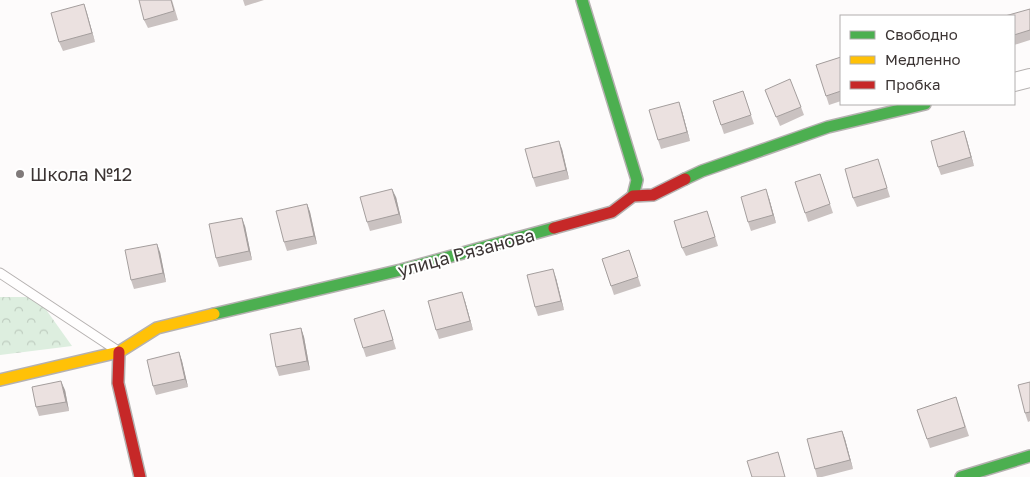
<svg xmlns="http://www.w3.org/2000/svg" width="1030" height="477" font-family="'Golos Text',sans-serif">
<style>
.forest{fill:url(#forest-crowns)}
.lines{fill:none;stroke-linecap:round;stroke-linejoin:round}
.lane-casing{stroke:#b5b1b0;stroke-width:11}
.street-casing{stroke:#b5b1b0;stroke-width:20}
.fast-casing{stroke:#b5b1b0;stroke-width:14}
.slow-casing{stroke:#b5b1b0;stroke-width:14}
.jam-casing{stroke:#b5b1b0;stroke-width:14}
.lane{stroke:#fffefe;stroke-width:9}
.street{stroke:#fffefe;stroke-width:18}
.fast{stroke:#4caf50;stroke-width:11}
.slow{stroke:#ffc107;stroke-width:11}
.jam{stroke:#c62828;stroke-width:11}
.wall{fill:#cac2c1}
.shaded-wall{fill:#a49e9d}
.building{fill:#ebe1e0;stroke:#a49e9d}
.poi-dot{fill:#807a7a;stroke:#fff;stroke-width:2}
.labels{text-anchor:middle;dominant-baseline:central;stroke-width:4;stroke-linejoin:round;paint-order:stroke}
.poi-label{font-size:18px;fill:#3c3534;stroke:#fff;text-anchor:start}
.street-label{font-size:18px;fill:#3c3534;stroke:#fff}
</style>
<defs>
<pattern id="forest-crowns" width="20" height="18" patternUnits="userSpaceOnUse" patternTransform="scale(1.25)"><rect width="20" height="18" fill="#ddeedf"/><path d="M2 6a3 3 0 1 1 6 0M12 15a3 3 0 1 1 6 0" fill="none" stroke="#bfcdc0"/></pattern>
</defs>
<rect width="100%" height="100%" fill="#fdfbfb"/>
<path class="forest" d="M0,297H37L72,346L0,355Z"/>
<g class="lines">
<defs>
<path id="lane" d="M0,273L115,349"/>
<path id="street" d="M1014,82L1030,78"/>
<path id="fast" d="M582,0L637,180L633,196
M685,179L702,171L828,127L925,104
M214,314L401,270L554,228
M961,477L1030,456"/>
<path id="slow" d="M0,380L119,352L157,328L214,314"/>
<path id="jam" d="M554,228L612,212L633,196L653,195L685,179
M119,352L118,383L140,477"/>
</defs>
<use href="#lane" class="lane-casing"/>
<use href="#street" class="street-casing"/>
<use href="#fast" class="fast-casing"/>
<use href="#slow" class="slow-casing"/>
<use href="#jam" class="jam-casing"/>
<use href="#lane" class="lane"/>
<use href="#street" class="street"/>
<use href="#fast" class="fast"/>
<use href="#slow" class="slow"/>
<use href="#jam" class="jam"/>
</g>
<path class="wall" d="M172,0L178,20L148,28L144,20Z
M243,0H264L245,6Z
M84,4L95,42L63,51L59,42Z
M1030,9V40L1014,45V16Z
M841,57V101L829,105L816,65Z
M765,90L801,107L804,115L780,126Z
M743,91L754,124L724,134L713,101Z
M682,111L690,141L661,149L658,140Z
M964,131L974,166L941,175L938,167Z
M562,149L569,179L536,187L533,178Z
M881,168L890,197L857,207L853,198Z
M820,174L833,213L808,222L795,182Z
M396,197L402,223L370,231L367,222Z
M769,198L776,223L751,231L748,222Z
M307,204L310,212L317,244L287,251L284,242Z
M710,220L718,246L686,256L682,248Z
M245,226L252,260L219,267L216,258Z
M629,250L641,286L614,295L602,259Z
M160,252L166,282L134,289L131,280Z
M556,278L564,310L538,316L535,307Z
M465,301L473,330L439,339L436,330Z
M387,319L396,349L366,357L363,348Z
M301,328L304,337L310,370L279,376L276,367Z
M179,352L182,361L188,387L156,395L153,386Z
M1030,382V421L1028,422L1025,413Z
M65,390L69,411L39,416L36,407Z
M956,397L969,436L930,448L917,410Z
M842,431L845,439L853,469L822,477H817L815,469Z"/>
<path class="shaded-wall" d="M84,4L87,13L95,42L92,33Z
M679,102L682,111L690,141L687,132Z
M964,131L967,140L974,166L971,157Z
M559,141L562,149L569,179L566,170Z
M392,189L396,197L402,223L399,214Z
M766,189L769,198L776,223L773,215Z
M307,204L310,212L317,244L314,236Z
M242,218L245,226L252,260L249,251Z
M157,244L160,252L166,282L163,273Z
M553,269L556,278L564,310L561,301Z
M462,292L465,301L473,330L470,321Z
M301,328L304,337L310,370L307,361Z
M179,352L182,361L188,387L185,379Z
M61,381L65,390L69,411L66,402Z
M842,431L845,439L853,469L850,460Z"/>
<path class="building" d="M139,0H171L174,11L144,20Z
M84,4L92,33L59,42L51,13Z
M1030,9V30L1014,35V16H1005Z
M841,57V91L826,96L816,65Z
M790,79L801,107L776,117L765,90Z
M743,91L751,115L721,125L713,101Z
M679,102L687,132L658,140L649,110Z
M964,131L971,157L938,167L931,141Z
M559,141L566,170L533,178L525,149Z
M878,159L887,188L853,198L845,169Z
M820,174L830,204L805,213L795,182Z
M392,189L399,214L367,222L360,197Z
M766,189L773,215L748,222L741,197Z
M307,204L314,236L284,242L276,211Z
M707,211L715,237L682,248L674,221Z
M242,218L249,251L216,258L209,224Z
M157,244L163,273L131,280L125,250Z
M629,250L638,277L611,286L602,259Z
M553,269L561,301L535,307L527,275Z
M462,292L470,321L436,330L428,301Z
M384,310L393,340L363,348L354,319Z
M301,328L307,361L276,367L270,334Z
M179,352L185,379L153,386L147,360Z
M61,381L66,402L36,407L32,387Z
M1030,382V412L1025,413L1018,385Z
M956,397L965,427L927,439L917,410Z
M842,431L850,460L815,469L807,439Z
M778,452L785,477H752L747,461Z"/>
<circle class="poi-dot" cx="20" cy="174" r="5"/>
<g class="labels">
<g class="poi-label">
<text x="30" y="174">Школа №12</text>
</g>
<g class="street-label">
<text transform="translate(466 252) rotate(-15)">улица Рязанова</text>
</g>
</g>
<rect x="840" y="15" width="175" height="90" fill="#ffffff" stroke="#b1aeae"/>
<rect x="850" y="31" width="25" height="8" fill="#4caf50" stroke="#b1aeae"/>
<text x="885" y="40" font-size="15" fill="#3c3534">Свободно</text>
<rect x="850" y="56" width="25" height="8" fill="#ffc107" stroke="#b1aeae"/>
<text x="885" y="65" font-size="15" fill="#3c3534">Медленно</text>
<rect x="850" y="81" width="25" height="8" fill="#c62828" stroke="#b1aeae"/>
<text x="885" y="90" font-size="15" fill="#3c3534">Пробка</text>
</svg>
